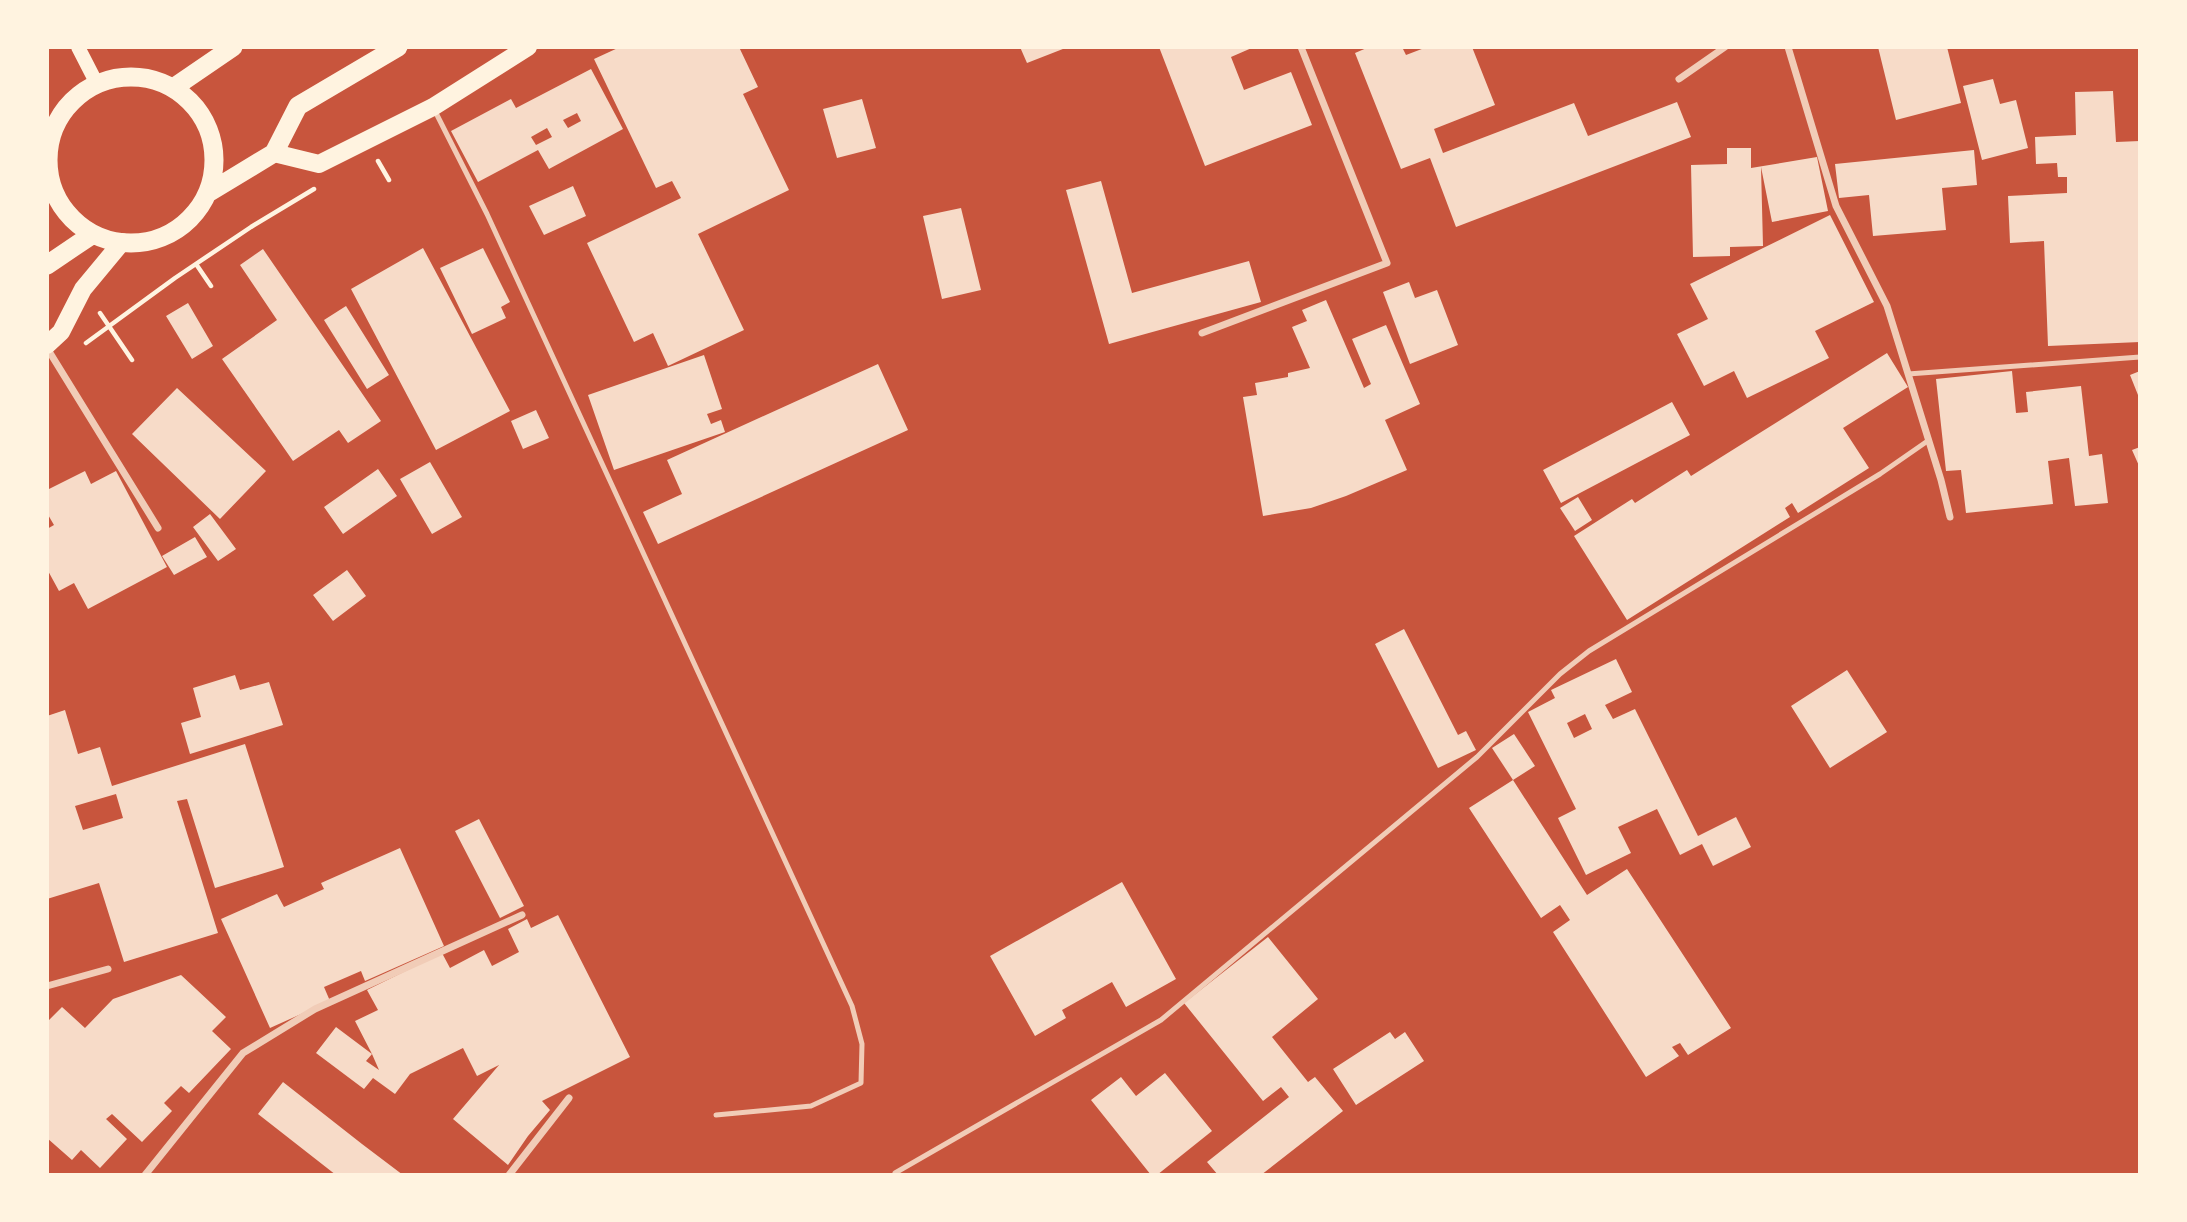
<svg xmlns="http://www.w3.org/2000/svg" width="2187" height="1222" font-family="Raleway,sans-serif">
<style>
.building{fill:#f7dbc8;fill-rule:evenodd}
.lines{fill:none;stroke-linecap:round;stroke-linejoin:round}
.path{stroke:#fff3e0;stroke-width:4.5}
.service{stroke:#f1ccb7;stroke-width:5}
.minor{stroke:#f1ccb7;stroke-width:7}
.secondary{stroke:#fff3e0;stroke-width:14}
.primary{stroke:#fff3e0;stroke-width:18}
.trunk{stroke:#fff3e0;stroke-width:19}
</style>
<rect width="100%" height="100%" fill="#c8553d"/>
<path class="building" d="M620,47H739L758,87L743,94L789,190L698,234L744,330L668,366L653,333L634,342L587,243L681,198L672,181L656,188L594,59Z
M1020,47H1068L1027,63Z
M1159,47H1254L1231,57L1244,90L1291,72L1312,125L1205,166Z
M1369,47H1402L1406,55L1427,47H1472L1495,105L1434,129L1443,153L1574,103L1588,136L1677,102L1691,137L1456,227L1430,158L1401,169L1355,53Z
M1878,47H1947L1961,103L1896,120Z
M591,69L623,129L549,169L538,150L478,182L451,131L511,99L516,108ZM577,113L581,121L568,128L563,120ZM547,128L552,137L536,145L531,137Z
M1993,79L2000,104L2016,100L2028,148L1982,160L1963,86Z
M2113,91L2116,142L2140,141V342L2048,346L2044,241L2010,243L2008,196L2067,193V177H2058L2057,163L2036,164L2035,137L2076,135L2075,92Z
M862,99L876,148L837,158L823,109Z
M1727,148H1751V168L1817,157L1828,211L1772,222L1761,167L1763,246L1730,247V256L1693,257L1691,165L1727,164Z
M1974,150L1977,185L1942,188L1946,230L1873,236L1869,195L1839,198L1835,164Z
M1101,181L1132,293L1249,261L1261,302L1109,344L1066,190Z
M573,186L586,216L544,235L529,206Z
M961,208L981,290L942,299L923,216Z
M1830,215L1874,302L1815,331L1829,358L1747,398L1734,371L1704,386L1677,334L1708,319L1690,284Z
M423,248L510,411L436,450L351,289Z
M483,248L510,302L501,307L506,318L472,334L440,268Z
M263,249L381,421L348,443L339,430L293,461L222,359L277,320L240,265Z
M1409,282L1415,298L1437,290L1458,345L1410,364L1383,292Z
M1326,300L1364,388L1371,384L1352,339L1386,325L1420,404L1385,420L1407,470L1346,496L1311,508L1263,516L1243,397L1257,395L1255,383L1288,377V373L1310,368L1292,327L1307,321L1302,310Z
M188,303L213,346L192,359L166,316Z
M346,306L389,375L367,389L324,320Z
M1887,353L1908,387L1843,428L1869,468L1798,513L1792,503L1785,508L1790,517L1627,620L1574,536L1632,499L1635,503L1687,470L1691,476Z
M704,355L722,409L707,414L711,424L721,420L725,432L614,470L588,395Z
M878,364L908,430L658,544L643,512L682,494L667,460Z
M2012,371L2016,413L2028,412L2026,392L2081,386L2089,456L2102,454L2108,503L2075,506L2069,458L2048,461L2053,504L1966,513L1961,470L1946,471L1936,379Z
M2140,371V400L2130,375Z
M177,388L266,471L220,519L132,434Z
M1672,402L1690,435L1561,503L1543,470Z
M536,410L549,438L523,449L511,421Z
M2140,447V468L2132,450Z
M430,462L462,517L432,534L400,479Z
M378,469L397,496L343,534L324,507Z
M85,471L91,484L116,471L167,567L88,609L74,583L59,591L47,569V529L54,525L47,513V490Z
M1578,497L1592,520L1575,531L1560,508Z
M210,514L236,549L218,561L193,527Z
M195,537L207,557L174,575L162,556Z
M347,570L366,596L333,621L313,595Z
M1404,629L1458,735L1466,731L1476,750L1438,768L1375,644Z
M1616,659L1632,692L1605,705L1613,719L1635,709L1698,836L1736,817L1751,847L1713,866L1702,844L1680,855L1657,809L1618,827L1631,853L1586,875L1558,818L1576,809L1528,712L1555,698L1551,690ZM1585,714L1592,729L1574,738L1567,723Z
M1847,670L1887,732L1830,768L1791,706Z
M235,675L240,690L269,682L283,725L190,754L181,723L201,717L193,688Z
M65,710L78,754L100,747L112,786L245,744L284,867L215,888L187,799L177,801L218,933L124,962L99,883L47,899V716ZM116,794L123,818L83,830L75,806Z
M1514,734L1535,766L1513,780L1492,748Z
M1513,780L1587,895L1627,869L1731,1028L1688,1055L1680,1043L1672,1047L1679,1056L1646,1077L1553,932L1570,920L1560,905L1541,918L1469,808Z
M479,819L524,906L500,918L455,831Z
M400,848L444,946L365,981L361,971L324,987L330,1001L270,1028L221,919L277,894L284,907L324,889L321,883Z
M1122,882L1176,979L1126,1007L1112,982L1062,1010L1066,1018L1035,1036L990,956Z
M558,915L630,1057L542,1101L550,1110L528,1136L508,1165L453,1119L499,1065L477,1076L463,1048L410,1074L395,1094L373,1078L364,1089L316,1053L336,1027L372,1054L366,1061L379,1070L372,1054L355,1021L378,1010L367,990L442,953L450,968L484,950L492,966L519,952L508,929L527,919L531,928Z
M1268,937L1318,999L1272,1037L1308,1082L1315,1077L1343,1111L1261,1175H1218L1207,1162L1289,1097L1281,1087L1263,1101L1184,1003Z
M181,975L226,1017L212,1031L231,1049L189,1093L181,1086L164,1103L172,1111L142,1142L112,1114L106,1119L127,1139L100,1168L81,1150L72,1160L47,1138V1022L62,1007L85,1028L113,999Z
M1390,1032L1395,1039L1405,1032L1424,1061L1356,1105L1333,1069Z
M1165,1073L1212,1131L1157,1175H1151L1091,1100L1121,1077L1136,1096Z
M283,1082L362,1144L403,1175H336L258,1114Z"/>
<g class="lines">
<path class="path" d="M378,161L389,180
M196,264L211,286
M100,313L132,360
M86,343L175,278L251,227L314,189"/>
<path class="service" d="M434,109L487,214L852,1006L862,1044L861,1083L811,1106L716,1115
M1908,374L2140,357
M896,1175L895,1173L1161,1020L1477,757L1560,674L1589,651L1880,474L1929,440"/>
<path class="minor" d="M1788,47L1836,206L1887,306L1941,480L1950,517
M1679,79L1725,47
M1202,333L1387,263L1301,47
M47,348L158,528
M47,986L108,969
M145,1175L243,1053L315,1009L522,915
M509,1175L569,1098"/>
<path class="secondary" d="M78,47L97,84"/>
<path class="primary" d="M274,153L319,164L433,107L528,47
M47,345L61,332L83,289L122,242"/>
<path class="trunk" d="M48 160a83 83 0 1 1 166 0a83 83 0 1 1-166 0Z
M173,88L233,47
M208,193L274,153L298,106L398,47
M47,265L93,234"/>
</g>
<rect width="2187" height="1222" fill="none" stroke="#fff3e0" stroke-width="98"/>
</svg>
